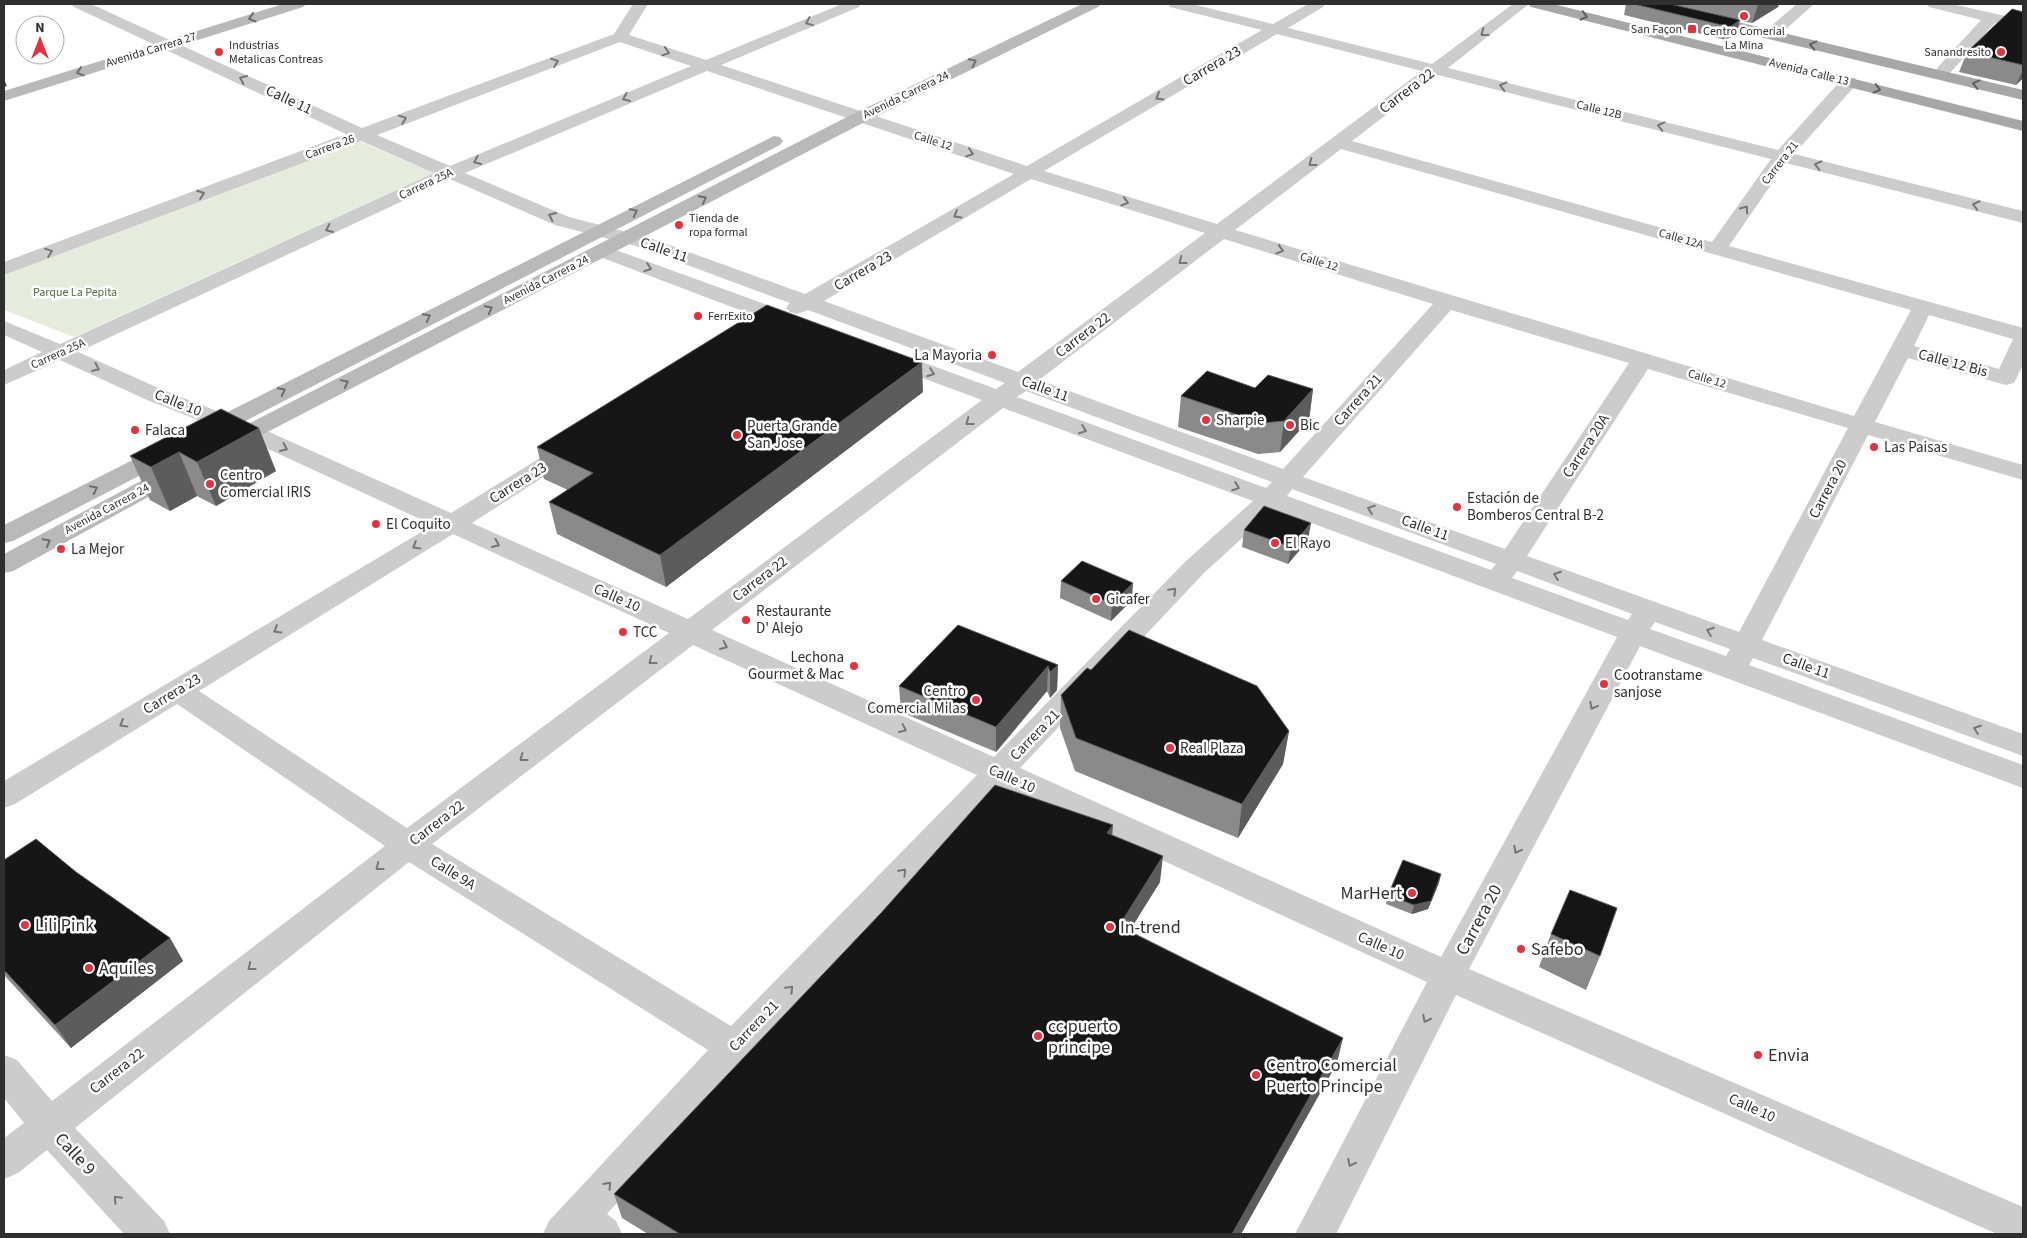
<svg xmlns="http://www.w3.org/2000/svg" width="2027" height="1238" font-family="'Source Sans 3',sans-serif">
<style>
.green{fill:#e5ecdd}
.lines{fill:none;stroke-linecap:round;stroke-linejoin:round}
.street{fill:#ccc;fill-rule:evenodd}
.secondary{fill:#b9b9b9;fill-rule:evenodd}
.primary{fill:#a7a7a7;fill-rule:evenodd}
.wall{fill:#8a8a8a}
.shaded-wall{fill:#5c5c5c}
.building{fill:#161616;stroke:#5c5c5c}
.oneway{stroke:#5f5f5f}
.oneway2{stroke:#6d6d6d}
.oneway3{stroke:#767676}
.poi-dot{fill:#e7313f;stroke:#fff;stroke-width:2}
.labels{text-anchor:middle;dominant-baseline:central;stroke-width:5;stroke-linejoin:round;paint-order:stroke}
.far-poi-label{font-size:12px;fill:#2f2f2f;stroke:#fff;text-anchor:start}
.far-street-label{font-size:12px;fill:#2f2f2f;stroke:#fff}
.far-park-label{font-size:12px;fill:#526c3c;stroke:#fff}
.street-label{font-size:15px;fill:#2f2f2f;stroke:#fff}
.poi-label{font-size:15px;fill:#2f2f2f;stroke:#fff;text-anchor:start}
.near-poi-label{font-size:18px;fill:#2f2f2f;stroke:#fff;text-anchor:start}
.near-street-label{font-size:18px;fill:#2f2f2f;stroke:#fff}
</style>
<rect width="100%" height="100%" fill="#fff"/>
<path class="green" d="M359,141L434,173L74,337L4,310V275Z"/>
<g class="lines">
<path class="street" d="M71,4H91L362,128L614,34L633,4H648L629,35L706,60L842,4H861L859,7L721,65L1027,166L1262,30L1170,7L1168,4H1192L1273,24L1308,4H1325L1323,7L1288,28L1432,64L1513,4H1529L1448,68L1778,150L1843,78H1855L1857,82L1855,86L1794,154L2023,211V223L1786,163L1729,246L2023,328V365L2014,383L2006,385L1908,358L1875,422L2023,465V480L1868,435L1762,640L2023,734V756L1753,658L1749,665L2023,765V788L1640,646L1469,969L2023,1207V1234H1997L1456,995L1336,1234H1295L1427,982L1003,787L747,1058L607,1214L616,1221L622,1234H543L549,1221L708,1050L409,862L75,1128L164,1221L170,1234H124L47,1150L18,1173L4,1179V1138L24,1123L4,1098V1055L17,1060L52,1101L385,846L177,704L15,804L4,808V781L433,525L242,437L147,400L60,360L4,385V370L42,352L4,335V321L60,344L434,173L361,141L4,275V262L346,134L74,7ZM1277,34L1422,71L1217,224L1044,171ZM620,42L691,66L450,166L377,135ZM707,71L1014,174L805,294L650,238L569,217L465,173ZM1438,75L1771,159L1712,242L1352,141ZM1341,149L1911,310L1854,416L1235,230ZM450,179L555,225L636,246L790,303L786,308L790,312L797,314L808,310L1005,383L996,389L895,352L887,350L879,352L876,357L879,362L982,400L688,619L472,523L582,452L586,447L582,442L574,440L566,442L451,513L258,427L163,390L78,352ZM1031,179L1205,233L1018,372L824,301ZM1224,239L1433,304L1283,469L1039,380ZM1451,310L1629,363L1505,549L1303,477ZM1929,315L2013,339L1999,369L1914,346ZM1648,369L1848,428L1739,632L1527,556ZM1026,391L1272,482L1266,488L1017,397ZM1003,408L1253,501L1186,561L994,757L712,630ZM1292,489L1496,564L1491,570L1287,496ZM1274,509L1617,637L1441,957L1020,768L1204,573ZM453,534L669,633L407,828L199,691ZM1517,571L1632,614L1628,620L1512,578ZM1655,622L1730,649L1726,656L1650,629ZM693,645L977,775L731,1026L432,844Z
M1797,4H1814L1776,38H1764L1762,35L1764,32Z
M1927,4H1952L2023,20V30L1995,23L1950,73H1938L1936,70L1938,67L1981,20L1929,7Z
M602,245L803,318L806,323L803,328L795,329L787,328L595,255L592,251L595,247Z"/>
<path class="secondary" d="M283,4H306L303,7L4,101V91Z
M1082,4H1101L1098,7L857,126L233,450L225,452L217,450L213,445L217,440L845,118Z
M774,136L780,137L783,141L780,145L13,541L4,543V525Z
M176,465L185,467L188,472L185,477L13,571L4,573V554L167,467Z"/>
<path class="primary" d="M1528,4H1553L2023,121V131L1531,7Z
M1636,4H1662L2023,90V100L1644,9Z"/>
</g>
<path class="wall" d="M1626,4H1779L1778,7L1752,23L1740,21L1736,33L1726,40L1624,15Z
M2023,12V78L2016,85L1959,72L1967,52Z
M1255,388L1313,389L1309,420L1280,452L1258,454L1178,427L1181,396Z
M923,392L666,587L557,534L549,502L568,490L544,479L537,447Z
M221,409L276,471L216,506L197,496L170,511L150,500L130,456Z
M1244,530L1308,540L1288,564L1242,547Z
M1061,581L1132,600L1111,621L1060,598Z
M1058,665L1057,690L1050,698L1047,691L996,752L901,712L899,686Z
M1061,695L1289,731L1283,764L1238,838L1075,771L1060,728Z
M1112,835L1160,882L1129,931L1337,1063L1241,1234H648L622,1218L614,1194Z
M4,860L76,872L170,938L183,961L71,1048L4,975Z
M1439,883L1428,909L1412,914L1386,904L1388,895Z
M1551,934L1600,956L1586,990L1539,967Z"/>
<path class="shaded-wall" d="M1759,4H1779L1778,7L1752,23L1758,5Z
M1740,20L1736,33L1726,40L1730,27Z
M2023,70V78L2016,85Z
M4,79L7,86L4,87Z
M922,362L923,392L666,587L660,555Z
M1313,389L1309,420L1280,452L1284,421Z
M259,428L276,471L216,506L197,462Z
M179,452L197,496L170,511L151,467Z
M1311,523L1308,540L1288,564L1291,547Z
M1133,583L1132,600L1111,621L1112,604Z
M1058,665L1057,690L1050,698V672Z
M1048,666L1047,691L996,752V727Z
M1289,731L1283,764L1238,838L1242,804Z
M1113,825L1111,851L1107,833Z
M1163,856L1160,882L1117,951L1119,926Z
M1441,874L1439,883L1428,909L1412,914L1414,905Z
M170,938L183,961L71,1048L55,1025Z
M1343,1038L1337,1063L1241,1234H1232Z"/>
<path class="building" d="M1634,4H1670L1740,20L1730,27Z
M2012,9L2023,12V65L1967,52Z
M767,305L922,362L660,555L549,502L593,473L537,447Z
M1207,371L1255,388L1268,375L1313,389L1284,421L1262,423L1181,396Z
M221,409L259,428L197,462L179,452L151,467L130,456Z
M1264,506L1311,523L1291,547L1244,530Z
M1082,561L1133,583L1112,604L1061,581Z
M958,625L1058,665L1050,672L1048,666L996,727L899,686Z
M1129,630L1257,686L1289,731L1242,804L1076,738L1061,695L1087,668L1091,670Z
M995,785L1113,825L1107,833L1163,856L1119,926L1343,1038L1232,1234H680L614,1194L881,913Z
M36,839L76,872L170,938L55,1025L4,970V860Z
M1403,860L1441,874L1431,901L1414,905L1388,895Z
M1570,890L1617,908L1600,956L1551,934Z"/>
<defs><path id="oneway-chevron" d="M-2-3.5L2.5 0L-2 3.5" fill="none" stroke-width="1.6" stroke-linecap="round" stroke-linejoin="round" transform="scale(1.25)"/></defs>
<g class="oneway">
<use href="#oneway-chevron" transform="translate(1584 16) rotate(14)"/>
<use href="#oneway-chevron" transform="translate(1813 45) rotate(-167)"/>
<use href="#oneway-chevron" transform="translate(1976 84) rotate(-166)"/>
<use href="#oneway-chevron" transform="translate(1877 89) rotate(14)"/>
</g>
<g class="oneway2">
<use href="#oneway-chevron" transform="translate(252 18) rotate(163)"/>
<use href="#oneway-chevron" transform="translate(973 62) rotate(-26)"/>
<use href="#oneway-chevron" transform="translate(80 72) rotate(163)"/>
<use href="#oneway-chevron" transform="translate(703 199) rotate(-27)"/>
<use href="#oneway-chevron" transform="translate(634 212) rotate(-27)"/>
<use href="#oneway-chevron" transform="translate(489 309) rotate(-27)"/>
<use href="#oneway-chevron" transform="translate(427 317) rotate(-27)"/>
<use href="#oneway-chevron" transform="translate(345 383) rotate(-27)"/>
<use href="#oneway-chevron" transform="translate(282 391) rotate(-27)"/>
<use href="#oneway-chevron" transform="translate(94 489) rotate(-27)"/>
<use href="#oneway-chevron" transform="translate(47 542) rotate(-28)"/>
</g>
<g class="oneway3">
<use href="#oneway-chevron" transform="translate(809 22) rotate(158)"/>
<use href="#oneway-chevron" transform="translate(1484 33) rotate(143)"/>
<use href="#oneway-chevron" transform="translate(666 52) rotate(18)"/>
<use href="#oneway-chevron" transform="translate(555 62) rotate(-21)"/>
<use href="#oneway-chevron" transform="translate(243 79) rotate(-155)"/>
<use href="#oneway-chevron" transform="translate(1503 86) rotate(-166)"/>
<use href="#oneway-chevron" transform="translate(1159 97) rotate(150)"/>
<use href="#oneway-chevron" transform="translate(626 98) rotate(157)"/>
<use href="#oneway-chevron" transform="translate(403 119) rotate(-21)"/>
<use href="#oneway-chevron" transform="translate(1661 126) rotate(-166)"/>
<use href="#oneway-chevron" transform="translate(970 153) rotate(18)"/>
<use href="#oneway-chevron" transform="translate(477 161) rotate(157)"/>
<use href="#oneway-chevron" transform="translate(1312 163) rotate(143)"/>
<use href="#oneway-chevron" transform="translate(1818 165) rotate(-166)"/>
<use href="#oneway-chevron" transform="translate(201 194) rotate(-20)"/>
<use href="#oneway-chevron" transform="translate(1125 202) rotate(17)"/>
<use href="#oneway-chevron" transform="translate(1976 205) rotate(-166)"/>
<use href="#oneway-chevron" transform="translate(1745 209) rotate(-55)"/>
<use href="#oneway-chevron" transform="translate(957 215) rotate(150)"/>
<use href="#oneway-chevron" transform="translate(552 216) rotate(-155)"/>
<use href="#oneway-chevron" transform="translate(329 229) rotate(155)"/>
<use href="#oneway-chevron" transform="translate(1280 250) rotate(17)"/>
<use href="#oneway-chevron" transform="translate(49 252) rotate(-21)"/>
<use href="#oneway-chevron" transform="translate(1182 261) rotate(143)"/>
<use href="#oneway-chevron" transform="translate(648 268) rotate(20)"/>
<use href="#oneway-chevron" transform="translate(96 368) rotate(24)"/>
<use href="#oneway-chevron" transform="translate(931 373) rotate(20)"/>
<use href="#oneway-chevron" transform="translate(969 422) rotate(143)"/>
<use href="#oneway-chevron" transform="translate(1083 430) rotate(21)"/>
<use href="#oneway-chevron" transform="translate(284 448) rotate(24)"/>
<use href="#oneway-chevron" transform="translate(1236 487) rotate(21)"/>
<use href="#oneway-chevron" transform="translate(1371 509) rotate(-160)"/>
<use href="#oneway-chevron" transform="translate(496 544) rotate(24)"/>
<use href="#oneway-chevron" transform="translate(416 546) rotate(149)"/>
<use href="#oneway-chevron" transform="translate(1557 575) rotate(-160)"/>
<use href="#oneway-chevron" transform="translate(1173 591) rotate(-46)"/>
<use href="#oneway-chevron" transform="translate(277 630) rotate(149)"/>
<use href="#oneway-chevron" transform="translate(1710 631) rotate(-160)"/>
<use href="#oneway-chevron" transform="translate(724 646) rotate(25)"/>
<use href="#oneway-chevron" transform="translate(652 661) rotate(143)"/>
<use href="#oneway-chevron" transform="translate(1593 706) rotate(118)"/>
<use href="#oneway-chevron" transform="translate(123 724) rotate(149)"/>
<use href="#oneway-chevron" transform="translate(903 729) rotate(25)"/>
<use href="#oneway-chevron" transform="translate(1977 729) rotate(-160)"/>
<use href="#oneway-chevron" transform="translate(523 758) rotate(143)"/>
<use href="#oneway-chevron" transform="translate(1517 850) rotate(118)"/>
<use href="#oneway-chevron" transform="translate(379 867) rotate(142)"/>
<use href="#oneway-chevron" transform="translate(903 872) rotate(-46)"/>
<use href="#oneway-chevron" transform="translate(251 967) rotate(142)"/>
<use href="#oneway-chevron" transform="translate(790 989) rotate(-46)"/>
<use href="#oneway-chevron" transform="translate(1426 1019) rotate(117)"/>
<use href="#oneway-chevron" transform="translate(1351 1163) rotate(117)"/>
<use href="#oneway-chevron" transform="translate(608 1185) rotate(-48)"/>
<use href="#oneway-chevron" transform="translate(117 1199) rotate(-133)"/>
</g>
<g class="poi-dot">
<circle cx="1744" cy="16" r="5"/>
<rect x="1687" y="24" width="10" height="10" rx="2.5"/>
<circle cx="219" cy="52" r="5"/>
<circle cx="2001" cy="52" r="5"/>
<circle cx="679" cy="225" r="5"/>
<circle cx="698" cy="316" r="5"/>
<circle cx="992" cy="355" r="5"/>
<circle cx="1206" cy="420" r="5"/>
<circle cx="1290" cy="425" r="5"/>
<circle cx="135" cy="430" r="5"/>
<circle cx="737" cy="435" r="5"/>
<circle cx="1874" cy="447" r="5"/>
<circle cx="210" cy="484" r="5"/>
<circle cx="1457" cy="507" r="5"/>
<circle cx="376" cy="524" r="5"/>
<circle cx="1275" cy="543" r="5"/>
<circle cx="61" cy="549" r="5"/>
<circle cx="1096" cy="599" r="5"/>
<circle cx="746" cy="620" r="5"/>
<circle cx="623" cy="632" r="5"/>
<circle cx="854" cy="666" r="5"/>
<circle cx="1604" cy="684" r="5"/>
<circle cx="976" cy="700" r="5"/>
<circle cx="1170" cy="748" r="5"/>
<circle cx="1412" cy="893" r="5"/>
<circle cx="25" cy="925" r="5"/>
<circle cx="1110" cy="927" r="5"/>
<circle cx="1521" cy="949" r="5"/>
<circle cx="89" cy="968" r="5"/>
<circle cx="1038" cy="1036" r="5"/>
<circle cx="1758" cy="1055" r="5"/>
<circle cx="1256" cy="1075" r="5"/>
</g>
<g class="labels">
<g class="far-poi-label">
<text x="1682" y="29" text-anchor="end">San Façon</text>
<text x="1744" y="31" text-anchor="middle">Centro Comerial<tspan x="1744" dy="14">La Mina</tspan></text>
<text x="229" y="45">Industrias<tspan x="229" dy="14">Metalicas Contreas</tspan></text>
<text x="1991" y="52" text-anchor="end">Sanandresito</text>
<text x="689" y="218">Tienda de<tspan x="689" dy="14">ropa formal</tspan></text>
<text x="708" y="316">FerrExito</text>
</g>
<g class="far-street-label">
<text transform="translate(151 50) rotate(-17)">Avenida Carrera 27</text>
<text transform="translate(1809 72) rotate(14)">Avenida Calle 13</text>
<text transform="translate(906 95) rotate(-26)">Avenida Carrera 24</text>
<text transform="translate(1599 110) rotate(14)">Calle 12B</text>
<text transform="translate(933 141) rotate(18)">Calle 12</text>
<text transform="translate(330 147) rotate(-20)">Carrera 26</text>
<text transform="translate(1780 163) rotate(-52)">Carrera 21</text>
<text transform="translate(426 184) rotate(-25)">Carrera 25A</text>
<text transform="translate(1681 239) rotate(16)">Calle 12A</text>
<text transform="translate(1319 262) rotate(17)">Calle 12</text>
<text transform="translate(546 280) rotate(-27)">Avenida Carrera 24</text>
<text transform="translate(58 354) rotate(-24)">Carrera 25A</text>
<text transform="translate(1707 379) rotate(17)">Calle 12</text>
<text transform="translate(107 509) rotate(-28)">Avenida Carrera 24</text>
</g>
<g class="far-park-label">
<text x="75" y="292">Parque La Pepita</text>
</g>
<g class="street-label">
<text transform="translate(1212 66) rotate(-30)">Carrera 23</text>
<text transform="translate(1407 91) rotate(-37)">Carrera 22</text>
<text transform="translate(289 100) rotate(25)">Calle 11</text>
<text transform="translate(664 250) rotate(19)">Calle 11</text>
<text transform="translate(863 271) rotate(-30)">Carrera 23</text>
<text transform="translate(1083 335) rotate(-37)">Carrera 22</text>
<text transform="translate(1953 363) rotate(15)">Calle 12 Bis</text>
<text transform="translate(1045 389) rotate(20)">Calle 11</text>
<text transform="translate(1358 400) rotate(-48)">Carrera 21</text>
<text transform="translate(178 403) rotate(22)">Calle 10</text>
<text transform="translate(1586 446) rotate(-57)">Carrera 20A</text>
<text transform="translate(518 483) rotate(-32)">Carrera 23</text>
<text transform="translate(1828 489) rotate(-62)">Carrera 20</text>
<text transform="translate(1425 528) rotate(20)">Calle 11</text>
<text transform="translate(760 579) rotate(-37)">Carrera 22</text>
<text transform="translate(617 598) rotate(24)">Calle 10</text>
<text transform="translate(1806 666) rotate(20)">Calle 11</text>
<text transform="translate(172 694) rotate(-31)">Carrera 23</text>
<text transform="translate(1035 735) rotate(-46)">Carrera 21</text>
<text transform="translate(1012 779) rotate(24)">Calle 10</text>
<text transform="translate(437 823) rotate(-37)">Carrera 22</text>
<text transform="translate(453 873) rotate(32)">Calle 9A</text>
<text transform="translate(1381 946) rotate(24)">Calle 10</text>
<text transform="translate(754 1026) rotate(-46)">Carrera 21</text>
<text transform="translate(117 1071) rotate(-38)">Carrera 22</text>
<text transform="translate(1752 1108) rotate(24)">Calle 10</text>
</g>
<g class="poi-label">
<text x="982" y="355" text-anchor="end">La Mayoria</text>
<text x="1216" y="420">Sharpie</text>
<text x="1300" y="425">Bic</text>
<text x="747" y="426">Puerta Grande<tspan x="747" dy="17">San Jose</tspan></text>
<text x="145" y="430">Falaca</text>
<text x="1884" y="447">Las Paisas</text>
<text x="220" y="475">Centro<tspan x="220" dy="17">Comercial IRIS</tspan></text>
<text x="1467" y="498">Estación de<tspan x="1467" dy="17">Bomberos Central B-2</tspan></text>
<text x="386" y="524">El Coquito</text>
<text x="1285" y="543">El Rayo</text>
<text x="71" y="549">La Mejor</text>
<text x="1106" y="599">Gicafer</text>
<text x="756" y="611">Restaurante<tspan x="756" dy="17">D' Alejo</tspan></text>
<text x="633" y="632">TCC</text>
<text x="844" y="657" text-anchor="end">Lechona<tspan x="844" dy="17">Gourmet &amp; Mac</tspan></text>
<text x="1614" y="675">Cootranstame<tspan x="1614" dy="17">sanjose</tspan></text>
<text x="966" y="691" text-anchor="end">Centro<tspan x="966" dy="17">Comercial Milas</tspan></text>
<text x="1180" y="748">Real Plaza</text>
</g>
<g class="near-poi-label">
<text x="1402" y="893" text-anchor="end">MarHert</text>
<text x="35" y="925">Lili Pink</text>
<text x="1120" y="927">In-trend</text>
<text x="1531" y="949">Safebo</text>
<text x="99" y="968">Aquiles</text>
<text x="1048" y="1026">cc puerto<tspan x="1048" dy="21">principe</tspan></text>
<text x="1768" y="1055">Envia</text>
<text x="1266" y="1065">Centro Comercial<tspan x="1266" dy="21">Puerto Principe</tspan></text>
</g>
<g class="near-street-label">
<text transform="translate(1479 920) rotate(-62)">Carrera 20</text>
<text transform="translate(75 1154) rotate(47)">Calle 9</text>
</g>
</g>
<rect width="2027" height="1238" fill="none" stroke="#2f2f2f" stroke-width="10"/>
<g transform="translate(40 40)"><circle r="24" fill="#ffffff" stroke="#acacac"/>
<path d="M0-4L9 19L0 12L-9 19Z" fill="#e7313f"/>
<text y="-8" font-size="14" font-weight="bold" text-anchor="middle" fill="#2f2f2f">N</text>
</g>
</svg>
